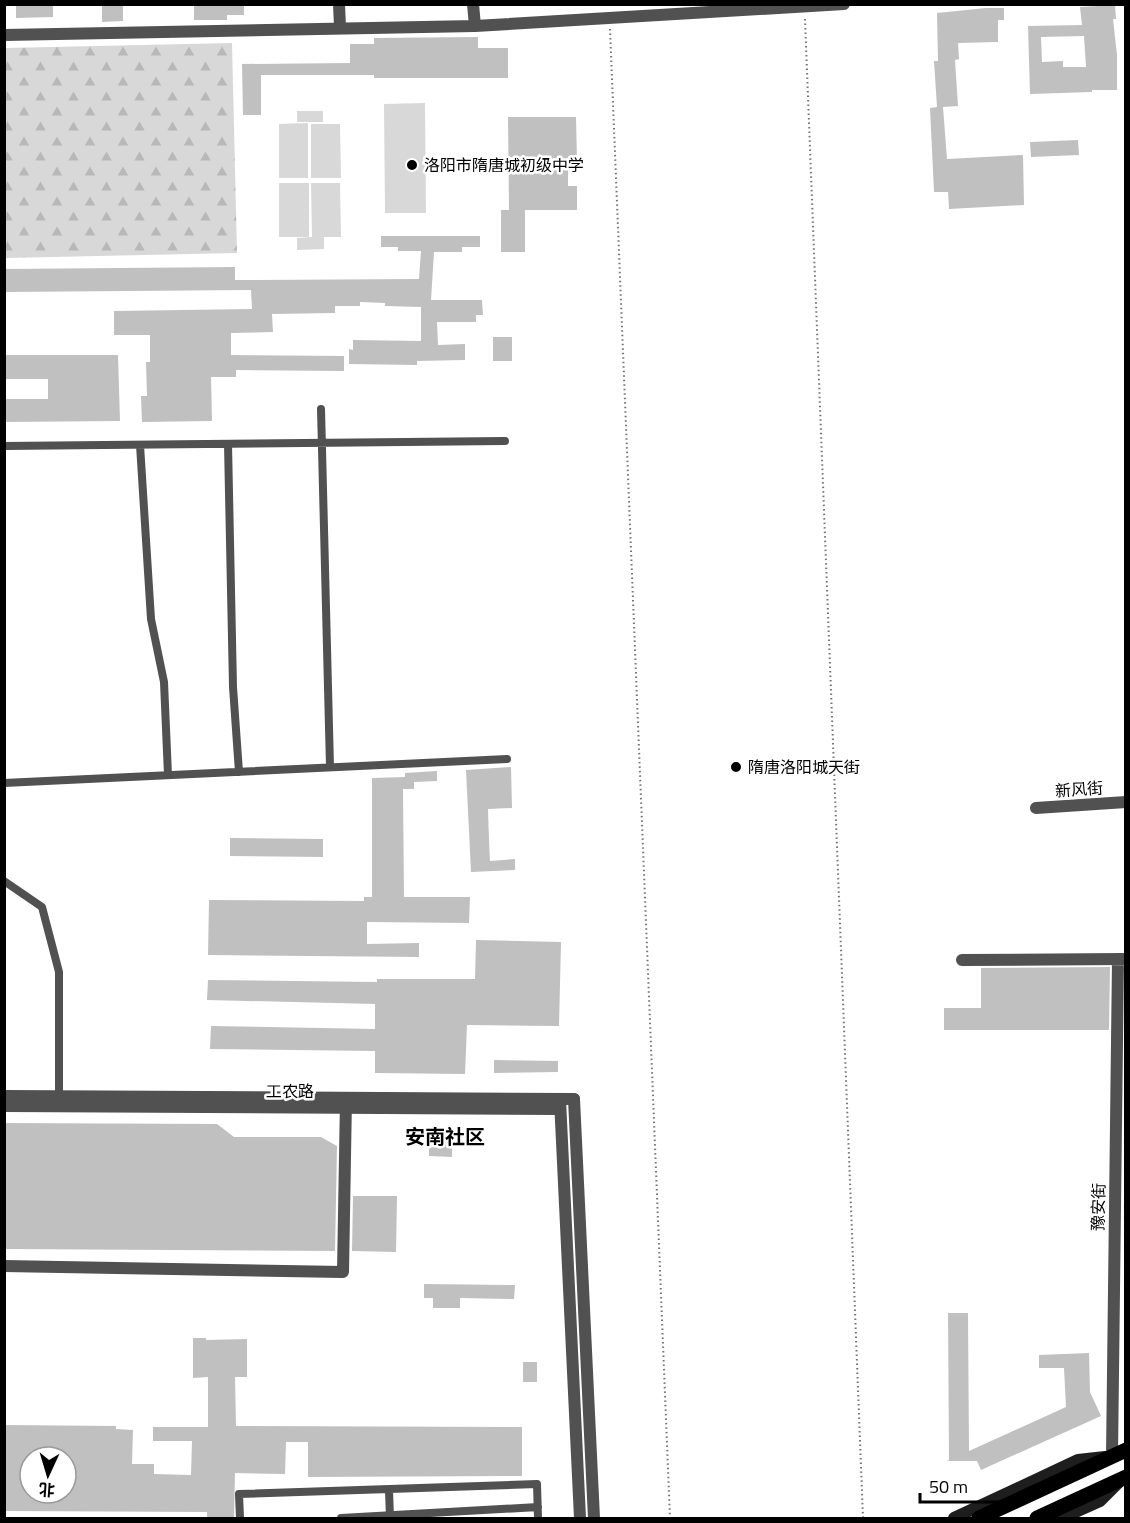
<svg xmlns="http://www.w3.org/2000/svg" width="1130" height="1523" font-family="'Titillium Web','Noto Sans SC',sans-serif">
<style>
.grass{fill:#d8d8d8}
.forest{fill:url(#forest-firs)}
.building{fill:#c0c0c0;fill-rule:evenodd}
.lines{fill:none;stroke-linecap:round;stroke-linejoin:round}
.path{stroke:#737373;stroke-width:2;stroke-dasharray:1.5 3;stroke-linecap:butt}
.service{stroke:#515151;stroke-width:8}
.minor{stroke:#515151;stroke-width:12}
.tertiary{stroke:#515151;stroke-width:12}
.secondary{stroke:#1e1e1e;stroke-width:12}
.primary{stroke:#000;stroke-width:15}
.poi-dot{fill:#000;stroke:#fff;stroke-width:2}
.labels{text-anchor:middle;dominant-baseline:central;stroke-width:5;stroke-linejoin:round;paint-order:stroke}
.poi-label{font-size:16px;fill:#000;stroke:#fff;text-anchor:start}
.street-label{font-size:16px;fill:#000;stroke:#fff}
.quarter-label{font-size:20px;font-weight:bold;fill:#000;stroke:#fff}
</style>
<defs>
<pattern id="forest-firs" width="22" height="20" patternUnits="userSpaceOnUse" patternTransform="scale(1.5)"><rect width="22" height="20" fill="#d8d8d8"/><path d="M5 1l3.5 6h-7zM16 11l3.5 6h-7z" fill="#b8b8b8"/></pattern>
</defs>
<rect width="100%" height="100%" fill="#fff"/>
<path class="grass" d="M425,103L426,213H385L384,104Z
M297,111H323V122H297Z
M308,123V178H279V124Z
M311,124H340L341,178H311Z
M279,183H309V237H279Z
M311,183H340L341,237H324V249L297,250V238L312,237Z"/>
<path class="forest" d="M232,43L237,253L5,258V48Z"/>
<path class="building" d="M16,4H53V17L16,18Z
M102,4H123V21L102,22Z
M194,4H244V15H227V20H194Z
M1115,5L1116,19H1113L1117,55V90H1092V92L1030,94L1028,26L1082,25L1080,7ZM1084,36L1086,67H1063V61L1042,62L1041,37Z
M986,8H1004V20H998V42L958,43L959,59L955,60L958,106L943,107L947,159L1023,155L1024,205L949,209L948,192H934L930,108L937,107L934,61H938L937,13Z
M478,37V48H508V78H374V75H261V115H243L242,64L350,63V44H374V38Z
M508,117H576L577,161H568V186H577V210H525V252H501V210H509Z
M1078,140L1079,155L1031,157L1030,142Z
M381,236H480V247H462V252H434L431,300H482L483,315H476V322H437L438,345L465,344V360L417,361V365L349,364V349L353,350V340L421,341V307L385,306V303L360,302V306H335V313L272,314L273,332L231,333V355L344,356V371L236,370V377H211L212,421L142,422L141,396H147L146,362H150V335H114V311L252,309L251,290L4,292V269L235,267V280L419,279L421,251H398V247H381Z
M493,337H512V361H493Z
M4,355H118L120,421L4,422V399H48V379H4Z
M511,767L512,808L488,809L489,841L490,861L515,859V870L471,872L466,770Z
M437,771V781L414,782V789H403L404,897H470L469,923L367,922V944L419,943V957L208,955L209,900L364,901V897H372V778L405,777V773Z
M230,838L323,839V857L230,856Z
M476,940L561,942L559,1026L467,1025L465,1074L375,1073V1051L210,1049L211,1026L375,1029V1004L207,1000L208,980L377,982V979H475Z
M1110,967L1109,1030H944V1008H981V968Z
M494,1060L558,1061V1072L494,1073Z
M4,1123L217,1124L234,1137H321L337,1146L335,1251L4,1249Z
M429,1142H452V1157L429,1156Z
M353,1196H397L396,1252L352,1251Z
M424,1284L515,1285L514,1299L460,1298V1308H433V1298H424Z
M948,1313H968L969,1451L1066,1407L1064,1368H1039V1355L1089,1353L1090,1392L1101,1416L981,1470L977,1461H947L949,1460Z
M193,1338H206V1340L247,1339V1377H235L236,1426L522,1427V1476L308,1477V1442H286L285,1474L235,1473L234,1518H207V1512L4,1511V1425L116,1426V1429L133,1430L132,1464H154V1474L191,1475L192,1441H153V1427H208V1377L193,1378ZM30,1457H66V1493H30Z
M523,1362H537V1382H523Z"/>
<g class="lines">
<path class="path" d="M805,19L863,1518
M610,29L670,1518"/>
<path class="service" d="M321,409L330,767
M228,444L233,687L239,772
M140,445L151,619L164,682L168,775
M4,446L505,441
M4,783L507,759
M4,881L42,907L59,972V1099
M389,1490L390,1518
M240,1518L239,1494L537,1484L538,1518
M341,1518L538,1507"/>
<path class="minor" d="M339,4L340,27
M473,4L475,26
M4,35L475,26L844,4
M1036,808L1126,802
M962,960L1124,959
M574,1099L594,1518
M560,1100L580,1518
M4,1266L343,1272L346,1099
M1112,1456L1118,959"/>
<path class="tertiary" d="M4,1096L574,1099
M4,1106L560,1109"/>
<path class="secondary" d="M954,1518L1078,1460L1105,1457
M1062,1518L1100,1501L1118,1483"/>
<path class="primary" d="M979,1518L1126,1450
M1037,1518L1126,1477"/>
</g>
<g class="poi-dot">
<circle cx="412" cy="165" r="6"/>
<circle cx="736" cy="767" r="6"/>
</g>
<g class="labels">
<g class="poi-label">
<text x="424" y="165">洛阳市隋唐城初级中学</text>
<text x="748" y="767">隋唐洛阳城天街</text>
</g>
<g class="street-label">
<text transform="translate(1079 789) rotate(-4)">新风街</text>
<text x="290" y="1091">工农路</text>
<text transform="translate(1098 1207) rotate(-89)">豫安街</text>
</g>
<g class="quarter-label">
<text x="445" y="1136">安南社区</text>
</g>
</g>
<rect width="1130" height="1523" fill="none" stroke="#000000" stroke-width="12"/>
<g transform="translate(48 1475) rotate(184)"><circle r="28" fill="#ffffff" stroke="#999999" stroke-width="1.5"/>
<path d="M0-4.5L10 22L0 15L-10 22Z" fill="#000000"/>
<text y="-9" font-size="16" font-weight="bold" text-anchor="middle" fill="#000000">北</text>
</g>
<path d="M920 1493v9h98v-9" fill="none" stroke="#000000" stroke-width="3"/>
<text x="929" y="1493" font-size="18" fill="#000000" stroke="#ffffff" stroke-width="4.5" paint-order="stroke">50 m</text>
</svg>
